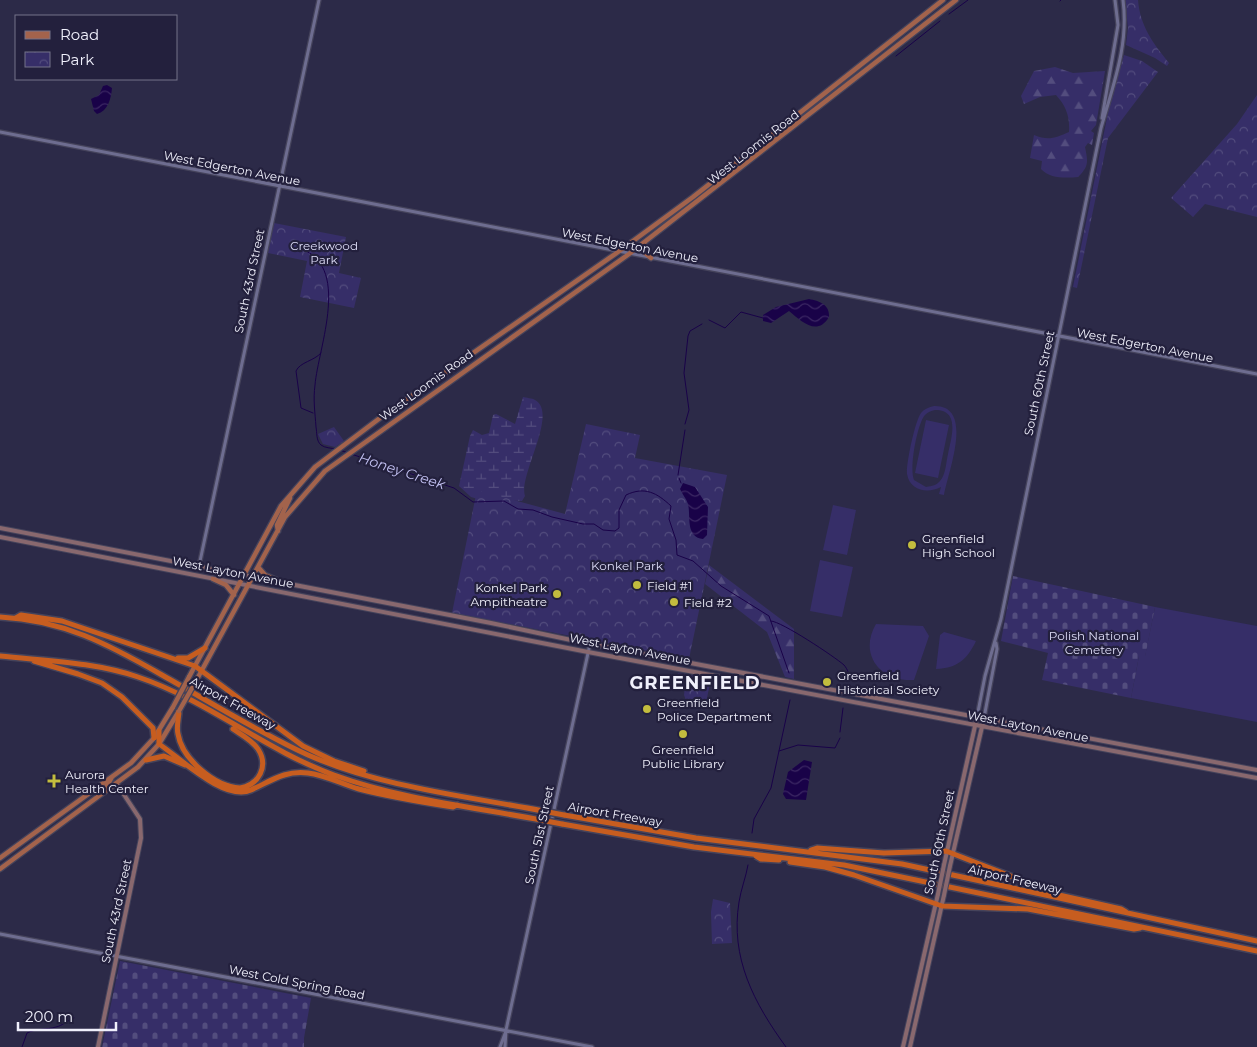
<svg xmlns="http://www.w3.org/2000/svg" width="1257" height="1047" font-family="Montserrat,sans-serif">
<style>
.green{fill:#362e68;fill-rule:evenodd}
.forest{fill:url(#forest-firs)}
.wetland{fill:url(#wetland-marsh)}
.cemetery{fill:url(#cemetery-stones)}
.park{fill:url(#park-crowns)}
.water{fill:url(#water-waves)}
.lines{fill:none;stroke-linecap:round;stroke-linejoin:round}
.stream{stroke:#190248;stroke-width:1}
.tertiary-casing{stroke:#45435b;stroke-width:5.5}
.secondary-casing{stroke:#45435b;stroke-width:6}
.primary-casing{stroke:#45435b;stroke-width:7}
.motorway-casing{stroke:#45435b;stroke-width:8}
.tertiary{stroke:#6e6d90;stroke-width:3}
.secondary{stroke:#89686e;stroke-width:4}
.primary{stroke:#a3634c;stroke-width:4.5}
.motorway{stroke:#c75d1f;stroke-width:5}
.secondary-bridge-casing{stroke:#45435b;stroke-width:6;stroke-linecap:butt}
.primary-bridge-casing{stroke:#45435b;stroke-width:7;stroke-linecap:butt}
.motorway-bridge-casing{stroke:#45435b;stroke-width:8;stroke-linecap:butt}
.secondary-bridge{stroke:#89686e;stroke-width:4}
.primary-bridge{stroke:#a3634c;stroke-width:4.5}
.motorway-bridge{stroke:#c75d1f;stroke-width:5}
.poi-dot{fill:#c3bd3e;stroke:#23203d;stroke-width:2}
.labels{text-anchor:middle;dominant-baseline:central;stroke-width:4.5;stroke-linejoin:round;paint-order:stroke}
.street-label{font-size:12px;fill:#f0f0fc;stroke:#23203d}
.park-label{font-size:12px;fill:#deddf7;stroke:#23203d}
.poi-label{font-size:12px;fill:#f0f0fc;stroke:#23203d;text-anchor:start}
.water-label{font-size:14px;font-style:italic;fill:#c4c2f4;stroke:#23203d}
.district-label{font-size:18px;font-weight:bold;letter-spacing:1px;fill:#f0f0fc;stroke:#23203d}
</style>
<defs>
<pattern id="forest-firs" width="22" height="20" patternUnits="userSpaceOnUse" patternTransform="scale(1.25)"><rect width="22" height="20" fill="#362e68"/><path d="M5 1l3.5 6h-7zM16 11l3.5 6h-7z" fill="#534d7e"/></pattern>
<pattern id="wetland-marsh" width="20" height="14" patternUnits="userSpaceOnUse" patternTransform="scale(1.25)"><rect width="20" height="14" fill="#362e68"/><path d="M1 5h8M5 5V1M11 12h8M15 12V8" fill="none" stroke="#534d7e"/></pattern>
<pattern id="cemetery-stones" width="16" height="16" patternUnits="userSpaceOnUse" patternTransform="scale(1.25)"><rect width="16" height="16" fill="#362e68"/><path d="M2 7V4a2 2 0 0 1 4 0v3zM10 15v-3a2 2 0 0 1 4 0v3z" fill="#534d7e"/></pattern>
<pattern id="park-crowns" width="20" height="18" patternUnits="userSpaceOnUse" patternTransform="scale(1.25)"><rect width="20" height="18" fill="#362e68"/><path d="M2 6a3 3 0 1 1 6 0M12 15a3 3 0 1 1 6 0" fill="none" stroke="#534d7e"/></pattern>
<pattern id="water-waves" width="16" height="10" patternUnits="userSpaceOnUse" patternTransform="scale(1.25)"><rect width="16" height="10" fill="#190248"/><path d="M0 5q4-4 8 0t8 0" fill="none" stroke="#3b2763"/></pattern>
</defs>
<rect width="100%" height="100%" fill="#2c2a48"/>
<path class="green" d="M934,406C975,405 948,472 944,495L939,494L941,487C928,494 910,491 907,474C906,464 915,421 921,413C924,409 929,407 934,406ZM935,410C961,410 951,438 948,454C946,462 946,474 940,481C937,485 932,486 926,487L914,480C909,469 917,424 925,415C928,412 931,411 935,410Z
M926,420L949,425L938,478L915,473Z
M833,505L856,510L847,555L823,550Z
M820,560L853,567L842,617L810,611Z
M1155,607L1257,626V722L1131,698L1139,656H1145Z
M876,624L923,626L929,636L914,680C881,682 858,655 876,624Z
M944,632L976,641C967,660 957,668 936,669L940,635Z"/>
<path class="forest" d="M1055,67L1073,73L1105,71L1096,125L1091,131L1094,133L1092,145L1088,143L1085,147C1088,162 1089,166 1078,177C1066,178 1050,179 1041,169L1042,161L1030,158L1034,135C1048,141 1056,138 1069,132C1070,116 1066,106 1056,95L1040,97L1024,104L1021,96L1034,71Z
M709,565L794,629V679L785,677L767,632L705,584Z"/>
<path class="wetland" d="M523,397C526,398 532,398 535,400C559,413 518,476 525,496L522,501L478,499L471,497L459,486L470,436L473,430L482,435L489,433L493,415L496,414L515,424Z"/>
<path class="cemetery" d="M1013,576L1155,607L1145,657L1139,656L1131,698L1042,680L1048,653L1001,641Z
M120,961L311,998L304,1038V1047H102Z"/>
<path class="park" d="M1125,0H1138C1140,26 1153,43 1169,63L1167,66L1155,58L1126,45L1128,28Z
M1124,55L1142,61L1158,72L1108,138L1077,288L1073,287L1110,103Z
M1257,95V217L1205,204L1193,217L1171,198L1237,124Z
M274,223L346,237L339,273L361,278L354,308L300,297L307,261L268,253Z
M586,424L640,435L635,458L727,475L689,659L452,613L477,490L565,514Z
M334,427L344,441L335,447L323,444L318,434Z
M678,673L711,679L705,707L687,703L684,695L685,687L676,681Z
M713,899L730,903L732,943L712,944L711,912Z"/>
<path class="water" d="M107,85L112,88C111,99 108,111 97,114L94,111L91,99L99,95L103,86Z
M809,299C820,301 830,305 829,317C817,337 801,321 789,311L771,323L763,321V315L776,307Z
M683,483L695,487L708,507L707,535L703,539C685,537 691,516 688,504C686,498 682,494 680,489Z
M804,760L812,762L806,800L786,799L783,794L788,772Z"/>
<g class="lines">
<path class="stream" d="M1060,1L1061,0
M949,14L968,0
M896,56L940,21
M298,248C353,263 318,348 315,385C313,400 315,412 316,427C317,432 316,441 321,445C325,448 331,448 336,449
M709,320L725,328L741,312L763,318
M313,413L301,408L296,371C300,362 314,361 321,353
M685,424L689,410L684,373L688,336L690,331L702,324
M340,450L348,453
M351,454L454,488L473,502L504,501L518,509L533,510L552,517L583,524H594L603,530L615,531L619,528V510L626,495C645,486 657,493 671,506L669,519L676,540L677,555L693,561L721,586L769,616L789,673
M678,475L685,430
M679,478L681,483
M771,621C781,621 835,657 844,665C848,670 849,673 848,679
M840,732L843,708
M779,751L798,745L835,748L840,738
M752,833L754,819L771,788L790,700
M748,865C746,877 741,889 739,902C730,958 754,1003 786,1047
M22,1047L27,1033C37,1028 46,1030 56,1027C62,1026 68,1020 74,1018"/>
<defs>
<path id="tertiary" d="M1102,118L1118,25L1115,0
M0,132L1257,374
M199,566L319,0
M977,717L985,676L1001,619L1101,128C1113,85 1129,45 1123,0
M984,718L997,649L996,643
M0,934L592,1047
M500,1047L506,1031
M505,1047L506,1030L590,644"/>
<path id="secondary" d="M0,528L491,623L590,644L1257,770
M0,537L588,652L1257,778
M944,865L977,717
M950,866L984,718
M98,1047L141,838L140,819L117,784
M903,1047L938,894
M910,1047L944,895"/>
<path id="primary" d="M644,243L645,253L651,258
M278,531L277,525L290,498
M258,567L265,575L281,582
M213,579L226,585L234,595
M189,677L281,506L315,467L380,418L618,252L693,197L943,0
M196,681L285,517L325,471L629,254L956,0
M104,791L112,777
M0,858L131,763L154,738L173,707
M0,869L138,767L159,744L179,711"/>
<path id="motorway" d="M0,617C63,620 108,644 162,675C210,702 258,732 308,755C381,787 465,796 543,811
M16,618L21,615L62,621L195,666L303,746L334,761L364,771
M0,656C46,661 94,662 138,677C207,700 265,750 334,775C400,799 472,807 541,820
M178,658H188L205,648
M34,661L78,674L102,683L122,697L153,728L154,738
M179,711C179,718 176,726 178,734C182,759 215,787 240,788C259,785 269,766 258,749C252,740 242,735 233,729
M159,731V744C180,758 225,802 251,790C271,781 285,770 308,773C325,775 342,784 359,789C390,797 421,802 453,807L457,805
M146,760L164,756L185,765
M564,815L696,838L902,864L1257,941
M562,824L694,847L844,865L1257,951
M811,850L817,848L884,853L946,851L1059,895L1121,909L1126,912
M756,856L761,859L779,860
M790,862L825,867L854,875L942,906L1028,909L1134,929L1140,928"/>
</defs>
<use href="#tertiary" class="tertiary-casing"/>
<use href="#secondary" class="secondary-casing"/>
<use href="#primary" class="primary-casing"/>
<use href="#motorway" class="motorway-casing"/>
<use href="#tertiary" class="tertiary"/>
<use href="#secondary" class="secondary"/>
<use href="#primary" class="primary"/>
<use href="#motorway" class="motorway"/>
<defs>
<path id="secondary-bridge" d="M938,894L944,865
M944,895L950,866"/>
<path id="primary-bridge" d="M173,707L189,677
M179,711L196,681"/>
<path id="motorway-bridge" d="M543,811L564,815
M541,820L562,824"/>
</defs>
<use href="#secondary-bridge" class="secondary-bridge-casing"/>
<use href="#primary-bridge" class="primary-bridge-casing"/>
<use href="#motorway-bridge" class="motorway-bridge-casing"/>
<use href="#secondary-bridge" class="secondary-bridge"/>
<use href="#primary-bridge" class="primary-bridge"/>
<use href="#motorway-bridge" class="motorway-bridge"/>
</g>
<g class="poi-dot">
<circle cx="912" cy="545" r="5"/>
<circle cx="637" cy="585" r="5"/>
<circle cx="557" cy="594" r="5"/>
<circle cx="674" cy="602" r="5"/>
<circle cx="827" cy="682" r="5"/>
<circle cx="647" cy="709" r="5"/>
<circle cx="683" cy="734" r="5"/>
<path d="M51.5 773.5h5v5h5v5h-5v5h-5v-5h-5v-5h5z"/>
</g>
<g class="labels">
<g class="street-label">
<text transform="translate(753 147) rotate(-38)">West Loomis Road</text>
<text transform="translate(232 168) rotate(11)">West Edgerton Avenue</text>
<text transform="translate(630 245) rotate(11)">West Edgerton Avenue</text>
<text transform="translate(249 281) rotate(-78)">South 43rd Street</text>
<text transform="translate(1145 345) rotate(11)">West Edgerton Avenue</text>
<text transform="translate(1039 383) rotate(-78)">South 60th Street</text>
<text transform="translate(426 385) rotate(-36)">West Loomis Road</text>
<text transform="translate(233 572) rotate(11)">West Layton Avenue</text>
<text transform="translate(630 649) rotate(11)">West Layton Avenue</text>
<text transform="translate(233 703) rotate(29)">Airport Freeway</text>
<text transform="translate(1028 726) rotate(11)">West Layton Avenue</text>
<text transform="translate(615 814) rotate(10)">Airport Freeway</text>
<text transform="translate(539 835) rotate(-78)">South 51st Street</text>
<text transform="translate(939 842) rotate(-78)">South 60th Street</text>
<text transform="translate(1015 879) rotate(13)">Airport Freeway</text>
<text transform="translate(116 911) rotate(-78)">South 43rd Street</text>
<text transform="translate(297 982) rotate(11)">West Cold Spring Road</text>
</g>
<g class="park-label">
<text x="324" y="245">Creekwood<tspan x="324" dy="14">Park</tspan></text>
<text x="627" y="565">Konkel Park</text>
<text x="1094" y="635">Polish National<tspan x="1094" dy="14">Cemetery</tspan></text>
</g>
<g class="poi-label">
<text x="922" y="538">Greenfield<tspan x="922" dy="14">High School</tspan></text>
<text x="647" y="585">Field #1</text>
<text x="547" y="587" text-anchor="end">Konkel Park<tspan x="547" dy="14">Ampitheatre</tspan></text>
<text x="684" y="602">Field #2</text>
<text x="837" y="675">Greenfield<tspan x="837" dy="14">Historical Society</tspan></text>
<text x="657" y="702">Greenfield<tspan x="657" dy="14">Police Department</tspan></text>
<text x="683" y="749" text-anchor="middle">Greenfield<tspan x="683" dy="14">Public Library</tspan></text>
<text x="65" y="774">Aurora<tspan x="65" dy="14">Health Center</tspan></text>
</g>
<g class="water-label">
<text transform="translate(402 471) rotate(18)">Honey Creek</text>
</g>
<g class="district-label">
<text x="695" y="683">GREENFIELD</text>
</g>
</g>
<rect x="15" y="15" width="162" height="65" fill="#23203d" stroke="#757389"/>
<rect x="25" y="31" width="25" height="8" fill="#a3634c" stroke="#757389"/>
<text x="60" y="40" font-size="15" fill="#f0f0fc">Road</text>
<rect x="25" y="52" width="25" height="15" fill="url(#park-crowns)" stroke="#757389"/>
<text x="60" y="65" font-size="15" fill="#f0f0fc">Park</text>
<path d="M18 1022v8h98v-8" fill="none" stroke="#f0f0fc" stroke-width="2.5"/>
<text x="25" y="1022" font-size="15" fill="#f0f0fc" stroke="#23203d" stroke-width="4" paint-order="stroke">200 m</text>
</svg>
